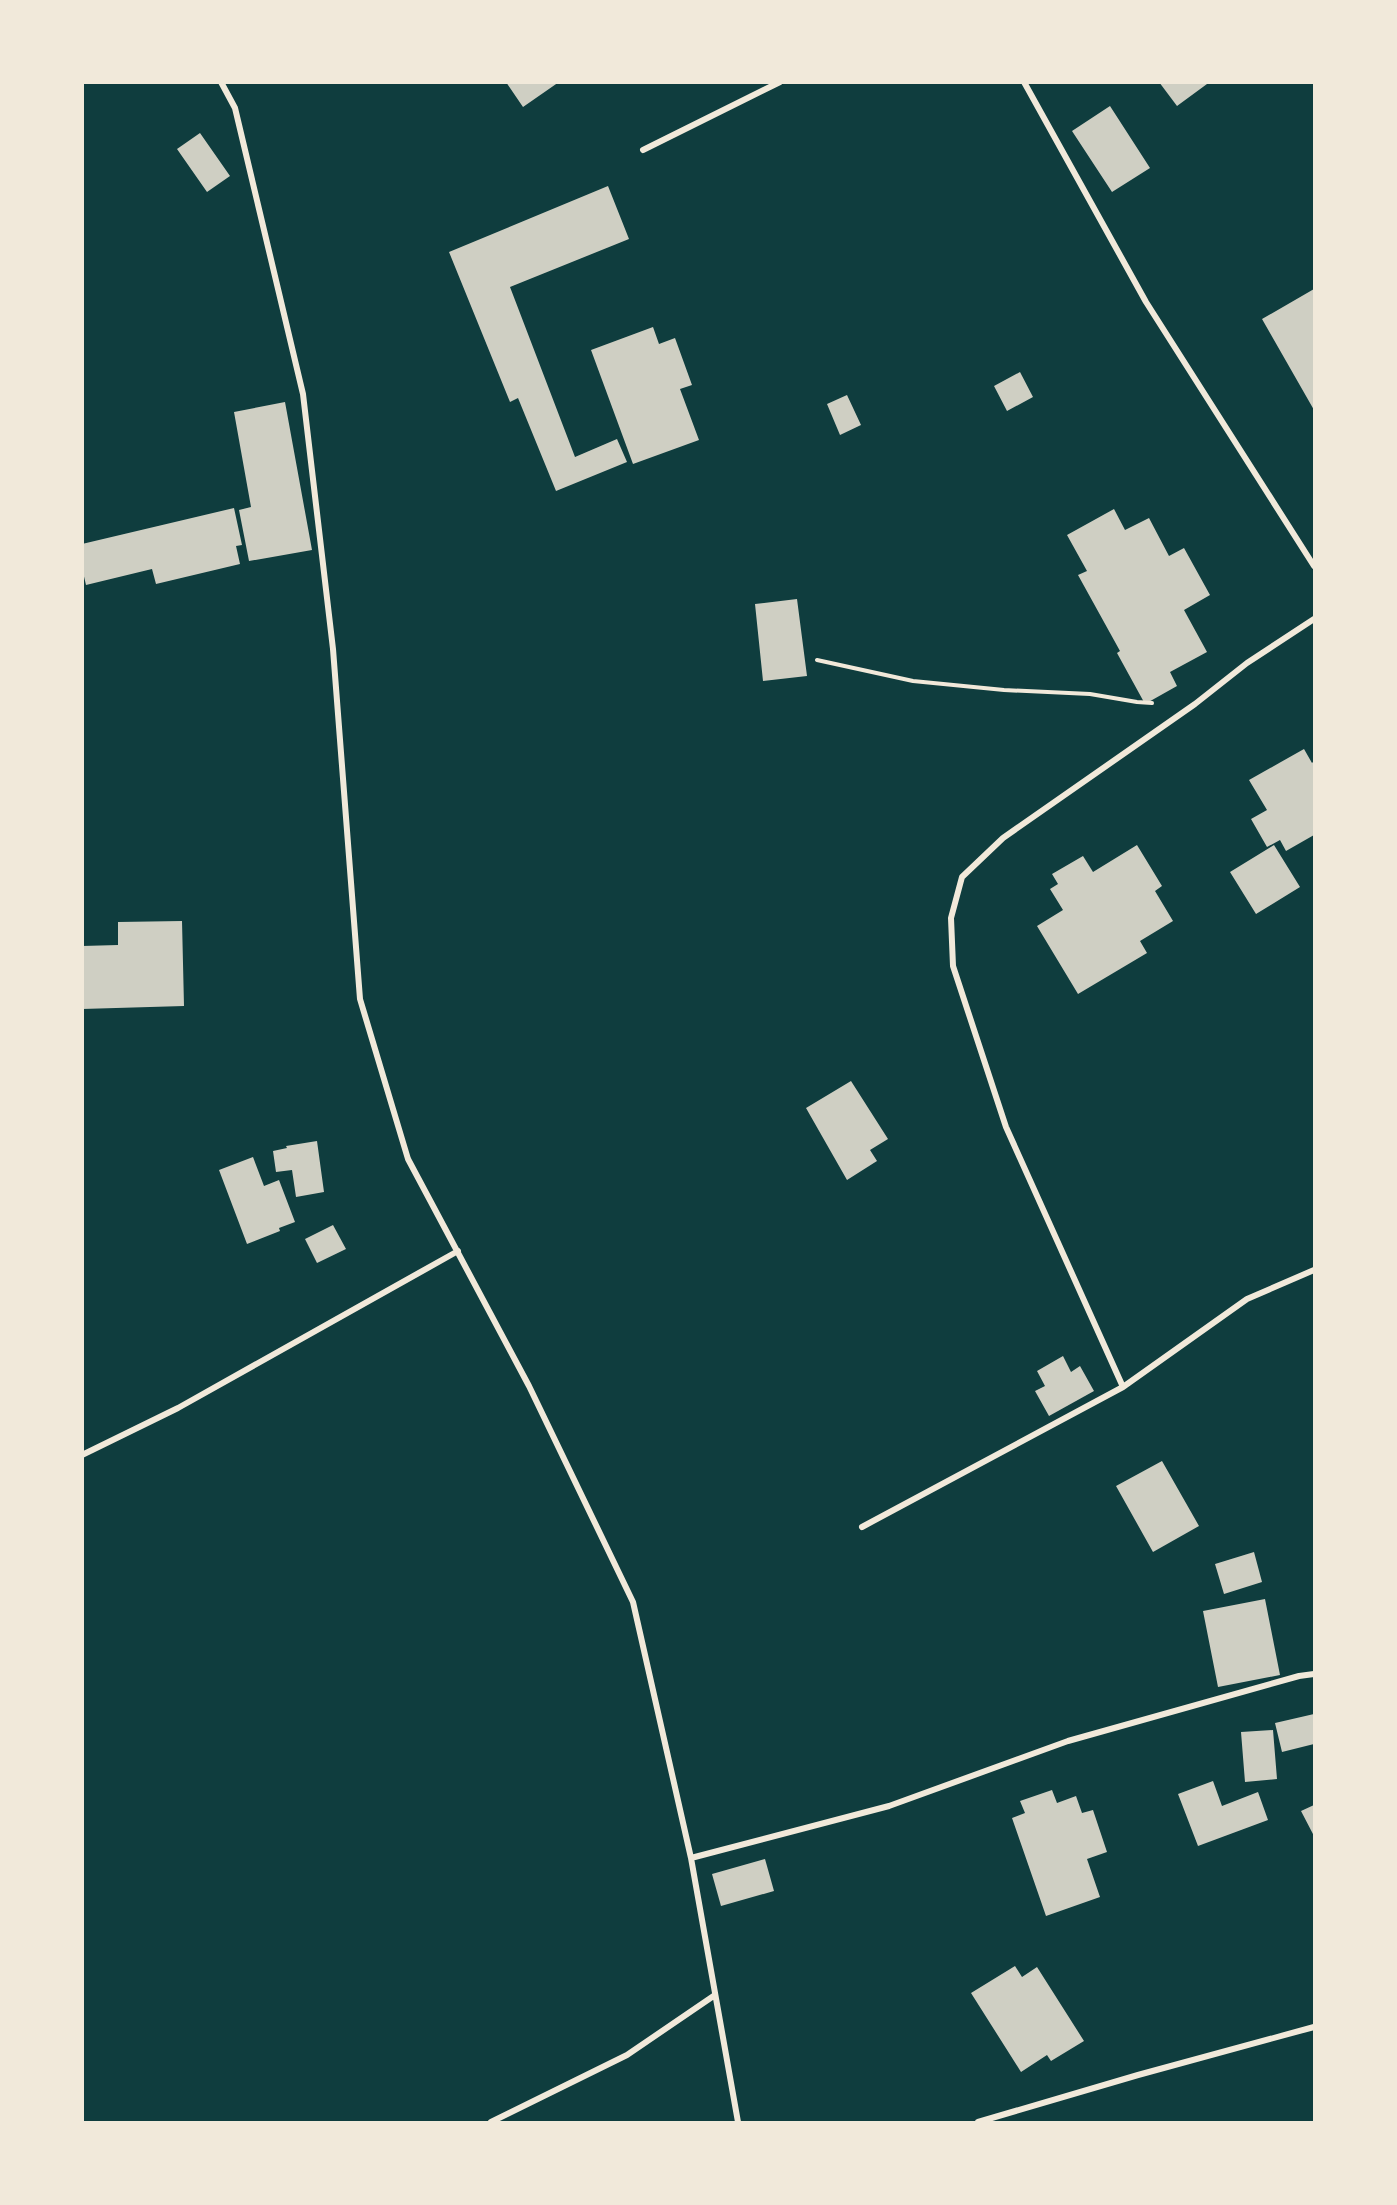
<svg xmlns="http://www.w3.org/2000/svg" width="1397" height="2205" font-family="Barlow,sans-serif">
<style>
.building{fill:#cfcfc3}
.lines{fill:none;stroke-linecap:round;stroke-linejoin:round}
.path{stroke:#f1e9da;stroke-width:4}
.minor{stroke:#f1e9da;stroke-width:6}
</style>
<rect width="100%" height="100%" fill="#0f3d3e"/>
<path class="building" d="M506,82H559L523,107Z
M1159,82H1206L1207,84L1177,106Z
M1110,106L1150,168L1112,192L1072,131Z
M200,133L230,176L207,192L177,149Z
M608,186L629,239L510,287L575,457L617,439L627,462L556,491L518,398L510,402L449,252Z
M1314,289V410L1262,319Z
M653,327L659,344L675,338L692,385L680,389L699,440L633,464L591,350Z
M1020,372L1033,397L1007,411L994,386Z
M847,395L861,425L840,435L827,404Z
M285,402L312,550L249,561L239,510L251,507L234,412Z
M234,508L242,545L236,546L240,564L156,584L152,569L86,585L82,568V544Z
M1114,509L1125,530L1149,518L1169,556L1184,548L1210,595L1184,610L1207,652L1170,672L1177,686L1145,704L1117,653L1120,651L1078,575L1087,571L1067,535Z
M797,599L807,676L763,681L755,604Z
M1304,749L1312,763L1314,761V835L1286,851L1280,840L1267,847L1251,819L1267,810L1249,780Z
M1137,845L1162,886L1155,891L1173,921L1140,941L1147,953L1078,994L1037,926L1063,910L1050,889L1058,884L1052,874L1083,856L1093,872Z
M1274,845L1300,887L1256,914L1230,872Z
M182,921L184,1006L82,1009V946L118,945V922Z
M851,1081L888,1139L870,1150L877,1161L847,1180L806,1108Z
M317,1141L324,1192L296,1197L292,1170L276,1172L273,1151L287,1148L286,1146Z
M253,1157L264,1186L279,1180L295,1222L279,1228L280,1231L247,1244L219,1170Z
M333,1225L346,1249L317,1263L305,1239Z
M1063,1356L1071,1372L1080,1366L1094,1391L1049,1416L1035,1391L1045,1386L1037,1371Z
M1162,1461L1199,1526L1153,1552L1116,1486Z
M1254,1552L1262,1582L1224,1594L1215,1564Z
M1265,1599L1280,1675L1218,1687L1203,1611Z
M1314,1714V1744L1282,1752L1275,1723Z
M1273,1730L1277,1779L1245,1782L1241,1732Z
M1213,1781L1222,1806L1258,1792L1268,1820L1198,1846L1178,1794Z
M1052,1790L1057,1803L1076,1796L1082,1813L1093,1810L1107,1852L1087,1859L1100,1897L1046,1916L1012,1818L1025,1813L1020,1801Z
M1314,1805V1836L1301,1811Z
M765,1859L774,1891L721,1906L712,1874Z
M1015,1966L1022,1977L1037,1967L1084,2041L1051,2061L1047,2055L1021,2072L971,1993Z"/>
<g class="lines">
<path class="path" d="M817,660L913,681L1004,690L1090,694L1137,702L1152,703"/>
<path class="minor" d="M221,82L235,108L303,394L333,649L360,999L408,1159L529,1386L633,1602L691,1858L738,2122
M1024,82L1146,302L1314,566
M643,150L780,82
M1123,1387L1006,1127L953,966L951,918L962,877L1003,838L1195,704L1247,663L1314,619
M82,1455L178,1408L458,1251
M862,1527L1123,1387L1247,1299L1314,1270
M691,1858L889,1806L1068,1741L1299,1676L1314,1674
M491,2122L627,2055L715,1995
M978,2122L1138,2075L1314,2027"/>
</g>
<rect width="1397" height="2205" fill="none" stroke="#f1e9da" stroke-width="168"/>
</svg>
